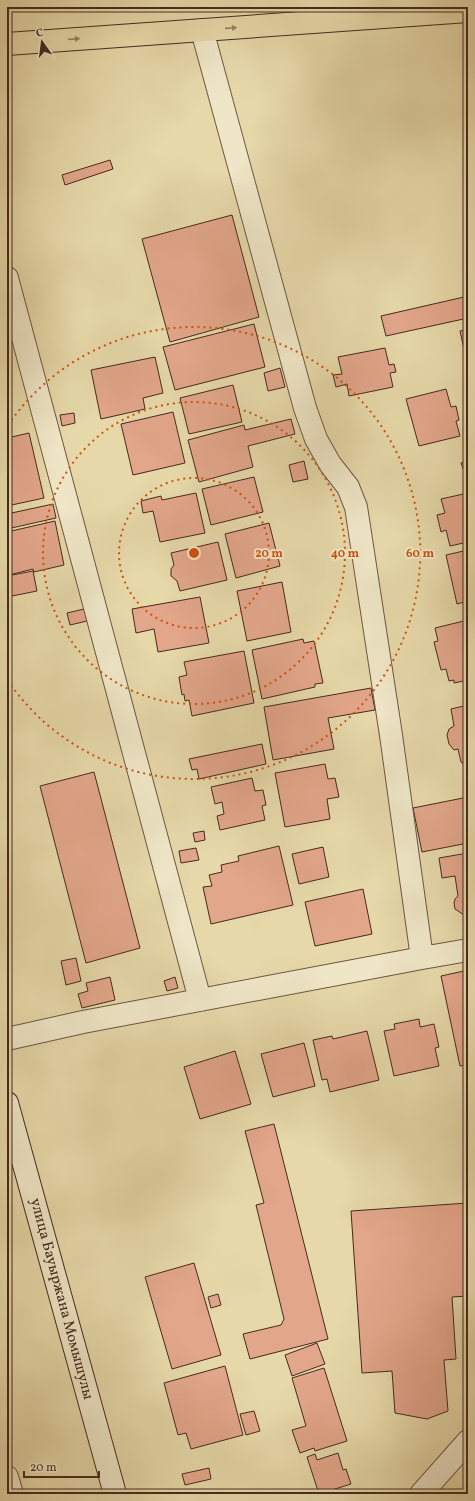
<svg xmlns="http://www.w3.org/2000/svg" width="475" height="1501" font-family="Vollkorn,serif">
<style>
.building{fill:#e2a68a;stroke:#462a1e}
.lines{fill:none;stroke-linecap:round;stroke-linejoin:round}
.street-casing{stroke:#6e5641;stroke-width:24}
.secondary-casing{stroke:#462a1e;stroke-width:24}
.highway-casing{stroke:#462a1e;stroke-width:24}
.street{stroke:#efe6c7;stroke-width:22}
.secondary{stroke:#efe6c7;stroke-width:22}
.highway{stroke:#e6d8a9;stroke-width:22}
.oneway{fill:#968164}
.ring{fill:none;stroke:#d0520f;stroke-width:2;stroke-dasharray:2 4}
.labels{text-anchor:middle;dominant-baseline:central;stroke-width:4;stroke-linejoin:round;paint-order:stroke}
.street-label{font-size:15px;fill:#462a1e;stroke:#efe6c7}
.centre{fill:#d0520f;stroke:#efe6c7;stroke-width:2}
.ring-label{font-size:12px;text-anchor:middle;font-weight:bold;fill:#d0520f;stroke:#efe6c7;stroke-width:4;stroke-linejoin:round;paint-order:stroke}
</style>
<rect width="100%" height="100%" fill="#e6d8a9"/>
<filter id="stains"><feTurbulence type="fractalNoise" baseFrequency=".005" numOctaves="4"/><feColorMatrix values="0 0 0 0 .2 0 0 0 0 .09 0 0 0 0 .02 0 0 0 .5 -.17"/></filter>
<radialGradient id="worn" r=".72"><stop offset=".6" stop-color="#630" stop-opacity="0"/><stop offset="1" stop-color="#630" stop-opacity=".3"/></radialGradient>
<path class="building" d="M110,160L113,169L65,185L62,175Z
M232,215L259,317L170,342L142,239Z
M464,297L468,318L386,336L381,316Z
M254,324L265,367L175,390L163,347Z
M468,329V367L460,331Z
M385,348L389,365L394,364L396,372L390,373L393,387L349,396L347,384L336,387L333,375L342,374L338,357Z
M155,357L163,393L143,398L145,409L101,419L91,370Z
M280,368L285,387L268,391L264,373Z
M233,385L242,422L189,434L180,398Z
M446,389L451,407L456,406L459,420L456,421L460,436L419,446L406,399Z
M173,412L185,463L133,475L121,424Z
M74,413L75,423L62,426L60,415Z
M291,419L295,434L248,446L253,467L199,482L188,440L244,425L245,430Z
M29,433L44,498L7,506V438Z
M304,461L308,479L293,482L289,465Z
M468,461V470L464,471L461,463Z
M254,477L263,512L211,525L202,489Z
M196,493L205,533L160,542L153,511L143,513L141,501L161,496L162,500Z
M468,493V542L450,546L446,530L441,532L437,515L445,513L441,499Z
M53,504L56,518L7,529V514Z
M55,521L64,565L34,572L33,569L9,575L7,568V532Z
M269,523L280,566L236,578L225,534Z
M218,542L227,580L180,591L177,581L171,576V569L174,565L171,553Z
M468,550V601L457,604L446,555Z
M33,571L37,591L7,597V576Z
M282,582L291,632L247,641L237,591Z
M200,597L209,643L158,652L154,629L136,633L132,609Z
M84,609L87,621L70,625L67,613Z
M468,620V680L454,683V680L449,681L446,669L441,670L434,642L438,641L435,628Z
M303,639L304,643L314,641L323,683L315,684V687L262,699L252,650Z
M244,651L254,703L192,716L189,700L185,701L184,694L182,695L179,677L187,675L184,662Z
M371,688L375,710L328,718L334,749L273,760L264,707Z
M468,705V764L465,765L461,762L458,749L454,750L449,744L447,735L449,729L454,726L451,709Z
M262,744L266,764L199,779L197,769L192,770L189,759Z
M325,764L328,779L335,778L339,797L327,799L330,819L285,827L275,773Z
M94,772L140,948L86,963L40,786Z
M252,778L255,791L263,790L266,805L262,806L265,820L220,830L217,816L224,814L222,802L215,804L211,787Z
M468,797V843L422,852L413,808Z
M204,831L205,840L195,842L193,833Z
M279,846L293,905L211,924L203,887L212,886L209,875L222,872L221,865L239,861L238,856Z
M323,847L329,877L299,884L292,854Z
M196,848L199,860L181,863L179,851Z
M468,853V914L464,915L455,909L454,903L455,899L458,896L455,876L442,878L439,858Z
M363,889L372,934L315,946L305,902Z
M76,958L81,981L66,985L61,961Z
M464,971L468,989V1065L460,1066L441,976Z
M110,977L115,1000L82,1008L78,994L88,991L86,983Z
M175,977L178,988L167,991L164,981Z
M419,1019L420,1027L434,1024L439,1047L435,1048L439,1066L394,1076L384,1031L395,1029L394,1024Z
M367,1031L379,1080L330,1092L327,1079L322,1080L313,1040L332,1036L333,1039Z
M304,1043L315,1086L273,1097L261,1054Z
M235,1051L251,1104L200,1119L184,1067Z
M274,1124L328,1339L250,1359L243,1334L281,1325L284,1319L256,1205L264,1203L245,1131Z
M468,1203V1296L452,1297L456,1359L444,1360L448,1411L427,1419L395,1413L392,1371L362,1373L351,1211Z
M194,1263L221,1355L172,1369L145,1277Z
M218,1294L221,1305L211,1308L208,1297Z
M317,1343L325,1364L292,1376L285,1355Z
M225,1366L243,1435L191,1449L186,1433L178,1435L164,1383Z
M324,1368L347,1441L315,1451L314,1448L300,1453L292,1430L306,1426L292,1378Z
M254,1411L260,1431L246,1435L240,1414Z
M338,1453L343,1470L346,1469L351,1484L319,1494L307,1457L315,1454L317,1460Z
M209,1468L211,1479L185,1485L182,1474Z"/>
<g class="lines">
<defs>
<path id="street" d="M7,278L200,1000
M422,958L468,950
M7,1039L83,1022L422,958L391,735L356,507L348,487L330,464L316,439L305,408L202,30
M7,1477L12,1494
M421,1494L468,1441"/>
<path id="secondary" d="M7,1103L115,1494"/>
<path id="highway" d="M7,44L468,11"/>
</defs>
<use href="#street" class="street-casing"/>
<use href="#secondary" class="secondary-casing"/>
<use href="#highway" class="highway-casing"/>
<use href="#street" class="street"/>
<use href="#secondary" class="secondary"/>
<use href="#highway" class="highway"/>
</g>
<defs><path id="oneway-solid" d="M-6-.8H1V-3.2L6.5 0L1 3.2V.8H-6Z"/></defs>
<g class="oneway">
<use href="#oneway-solid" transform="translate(231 28) rotate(-4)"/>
<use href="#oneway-solid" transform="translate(74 39) rotate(-4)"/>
</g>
<g class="ring">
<circle cx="194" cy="553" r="75"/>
<circle cx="194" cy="553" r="151"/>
<path d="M8 425A226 226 0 1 1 8 681"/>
</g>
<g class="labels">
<g class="street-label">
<text transform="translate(61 1299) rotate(75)">улица Бауыржана Момышулы</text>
</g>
</g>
<circle cx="194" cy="553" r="6" class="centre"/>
<g class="ring-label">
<text x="269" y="557">20 m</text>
<text x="345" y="557">40 m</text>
<text x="420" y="557">60 m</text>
</g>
<rect width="475" height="1501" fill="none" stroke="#e6d8a9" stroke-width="24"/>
<rect x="8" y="8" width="459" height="1485" fill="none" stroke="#462a1e" stroke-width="2"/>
<rect x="12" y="12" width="451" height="1477" fill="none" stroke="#462a1e"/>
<g transform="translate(42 42) rotate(346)" stroke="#efe6c7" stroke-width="3" paint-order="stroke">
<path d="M0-3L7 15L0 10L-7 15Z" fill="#462a1e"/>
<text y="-6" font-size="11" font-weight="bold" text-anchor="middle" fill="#462a1e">С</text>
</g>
<path d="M24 1471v6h75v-6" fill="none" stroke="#462a1e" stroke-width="2"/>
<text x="30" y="1471" font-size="12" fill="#462a1e" stroke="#efe6c7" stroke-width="3" paint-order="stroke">20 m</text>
<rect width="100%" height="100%" filter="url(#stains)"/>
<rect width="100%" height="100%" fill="url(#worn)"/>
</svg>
